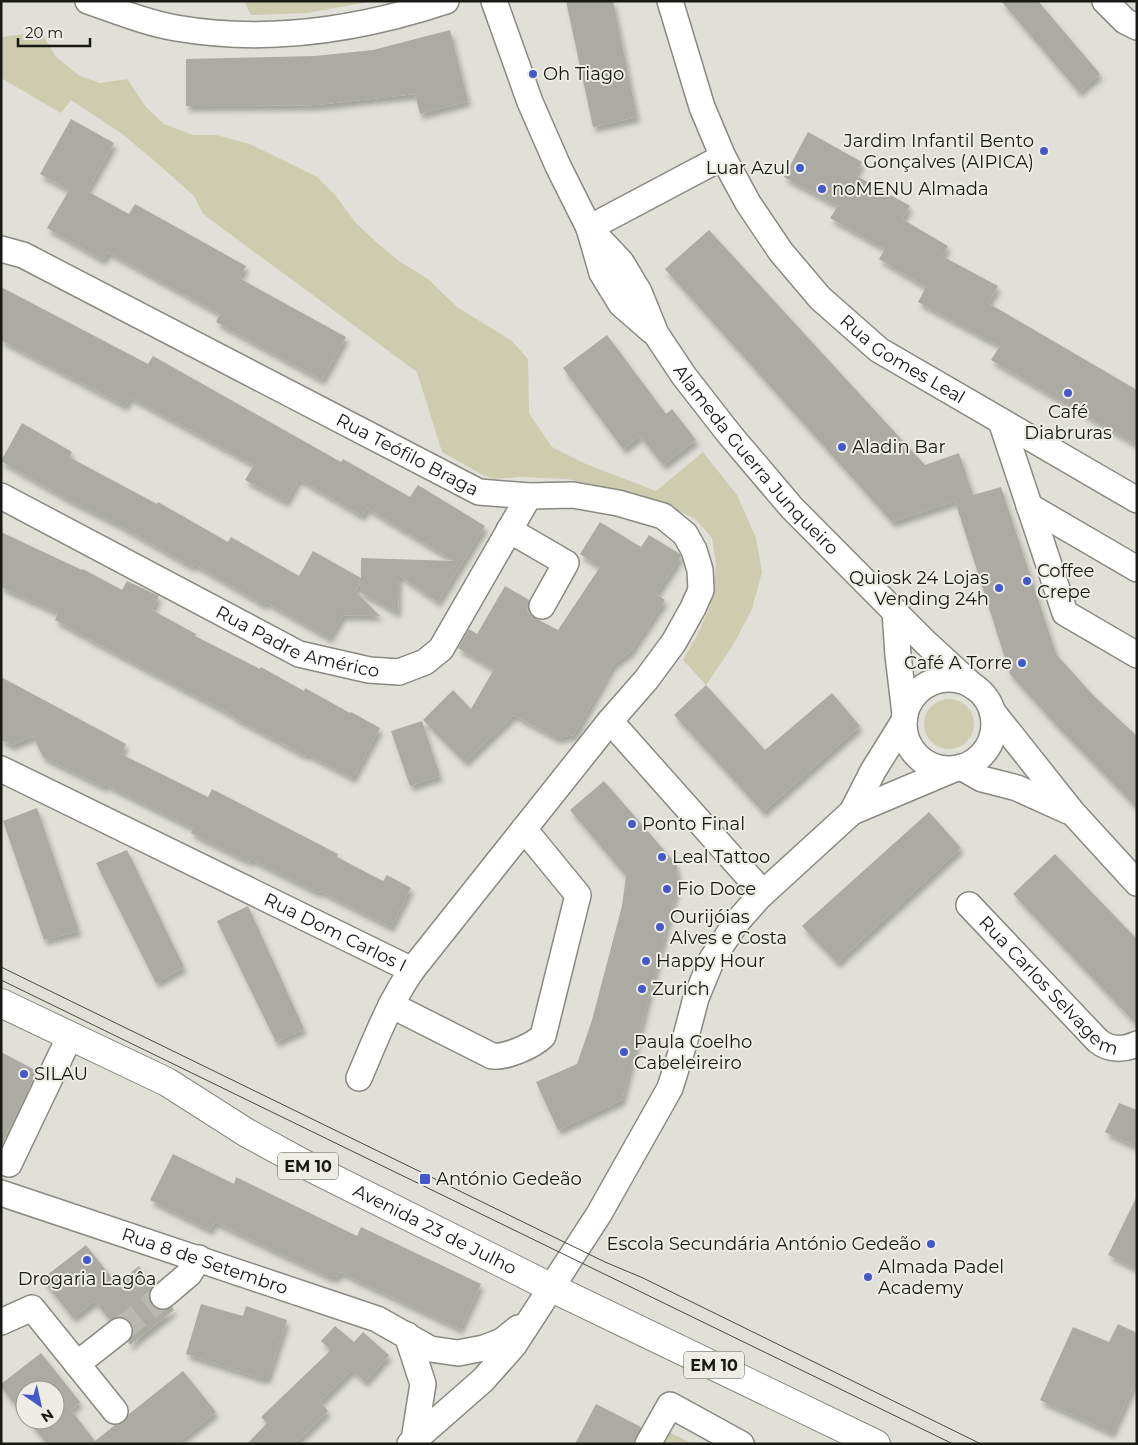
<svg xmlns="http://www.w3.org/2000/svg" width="1138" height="1445" font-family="Montserrat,sans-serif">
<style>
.green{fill:#cdccaf}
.building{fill:#ababa3;filter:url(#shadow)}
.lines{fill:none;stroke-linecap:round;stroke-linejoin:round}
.minor-tunnel{stroke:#b8b8b1;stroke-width:25;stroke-dasharray:25 12;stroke-linecap:butt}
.minor-casing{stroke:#898982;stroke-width:28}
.major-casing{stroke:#898982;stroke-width:30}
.minor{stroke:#fff;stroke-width:25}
.major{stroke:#fff;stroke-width:28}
.tram{stroke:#4a4a45;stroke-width:1}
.poi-dot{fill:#4458cc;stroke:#edede5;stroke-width:2}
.labels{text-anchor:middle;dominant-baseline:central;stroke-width:4;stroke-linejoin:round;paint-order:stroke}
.shield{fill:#edede5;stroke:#595954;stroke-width:1}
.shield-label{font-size:16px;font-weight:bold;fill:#191916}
.poi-label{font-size:18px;fill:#191916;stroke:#edede5;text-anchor:start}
.street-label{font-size:18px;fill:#191916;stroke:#edede5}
</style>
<defs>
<filter id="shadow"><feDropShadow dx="3" dy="5.5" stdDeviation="2.5" flood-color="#0004"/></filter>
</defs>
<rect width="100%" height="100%" fill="#e0e0d8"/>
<path class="green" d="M244,1H374L307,13L251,15Z
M41,32L56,57L80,76L100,83L127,79L146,107L164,124L193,135H216L250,144L317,177L336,196L355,222L375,241L399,261L428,279L457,307L512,341L528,359L529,413L552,447L586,464L656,491L703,452L737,495L756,538L762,572L752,609L732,647L706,685L683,660L698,634L711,604L716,564L712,538L695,519L669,506L614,490L567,479L520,477L494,479L483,475L442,452L417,372L203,214L194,196L157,163L121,133L71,100L61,113L1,78V37Z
M924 724a25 25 0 1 1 50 0a25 25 0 1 1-50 0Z
M667,1431L693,1444H661Z"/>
<path class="building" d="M566,1H613L637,117L593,127Z
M1001,1H1038L1100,74L1079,92Z
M450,30L468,101L420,114L415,94L316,105L186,106V59L315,56L373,50Z
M71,119L114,143L87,191L129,214L135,204L246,266L239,278L346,337L322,380L216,322L220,314L108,252L103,260L47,228L69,190L40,174Z
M808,132L862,162L855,175L910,206L902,219L948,246L942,256L998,286L988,303L1137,390V445L991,360L1000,346L918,302L926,287L879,259L885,249L830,218L838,206L784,177Z
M709,230L925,465L959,453L973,495L1001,487L1056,654L1093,695L1137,736V808L1058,727L1010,674L955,501L892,522L665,269Z
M1,287L148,364L153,356L341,462L343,459L410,497L418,485L485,526L438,602L399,575L398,613L360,592V584L355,591L380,616L343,615L329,638L266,602L264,605L194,564L192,567L119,525L67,499L1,461L22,423L72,452L69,457L157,504L158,502L228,542L231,537L299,576L313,551L361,578V558L454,561L367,508L362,516L299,479L286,502L245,480L254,465L130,397L125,406L1,340Z
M607,335L666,414L672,409L696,440L663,465L640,436L623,449L563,368Z
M600,522L641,547L649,535L680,554L681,556L656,594L665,600L631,651L613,665L574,735L556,738L514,715L465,762L423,720L453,690L471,709L494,669L458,648L469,629L477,634L505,586L529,600L527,612L535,618L558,630L600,567L580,554Z
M1,532L82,570L83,569L122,590L127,581L159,596L152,610L196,634L195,636L260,669L261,667L304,691L305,688L350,713L351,712L380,728L353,778L307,754L306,756L233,717L234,716L104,647L55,620L58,613L1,587Z
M1,677L126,744L121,754L208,797L212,789L338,854L337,857L383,881L387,875L411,888L391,927L320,891L319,893L251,859L250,862L191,833L193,828L105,784L104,787L43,757L33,736L12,745L1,740Z
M706,685L765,750L832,693L860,726L763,812L674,715Z
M422,721L440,776L410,786L391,731Z
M604,781L677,865L678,883L622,1100L558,1130L536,1082L577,1064L592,1020L622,906L626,876L570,810Z
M37,808L79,931L44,940L3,821Z
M929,812L961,848L837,963L802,926Z
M127,850L184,967L156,983L96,863Z
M1055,854L1137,939V1025L1013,894Z
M248,906L304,1029L276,1042L217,921Z
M1,1052L37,1071L1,1147Z
M1119,1103L1137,1110V1147L1105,1132Z
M173,1154L234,1184L236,1177L357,1236L361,1227L481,1284L460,1329L340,1272L337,1277H329L215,1222L210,1230L150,1200Z
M1137,1196V1269L1108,1255Z
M86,1245L117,1284L139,1266L154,1285L149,1292V1298L152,1305L159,1310H165L172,1307L174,1310L130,1345L128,1342L132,1336L133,1328L131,1323L125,1318L117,1317L110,1320L95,1301L73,1318L42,1279Z
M201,1304L243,1316L246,1306L287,1320L268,1378H260L186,1354Z
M1118,1324L1137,1333V1378L1112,1433L1040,1400L1073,1327L1109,1342Z
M335,1326L354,1342L363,1332L389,1355L365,1382L352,1370L320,1402L328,1411L294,1444H247L267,1423L261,1417L331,1350L321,1341Z
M41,1353L80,1402L71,1410L95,1441L115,1425L124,1422L129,1414L183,1371L216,1412L176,1444H47L28,1420H55V1390H25V1417L1,1387V1384Z
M596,1404L641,1427L634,1444H575Z"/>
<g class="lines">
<path class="minor-tunnel" d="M119,1331L163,1296"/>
<defs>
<g id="minor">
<path d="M88,1C117,11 146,23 176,28C268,44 359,30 446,1"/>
<path d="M494,1L530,102L558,166L589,228L602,273L621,304L652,331"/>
<path id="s1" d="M670,1L702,107L723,157L748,203L781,252L820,298L879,350L1137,500"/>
<path d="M1105,1L1125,21L1137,27"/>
<path id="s2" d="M589,228L621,262L639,292L656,334L684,376L730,435L792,508L925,642L974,687"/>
<path d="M589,228L723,157"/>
<path id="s3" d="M1,249L23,255L479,492L529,496L573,495L618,503L663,516L685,534L694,550L700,570L701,590L693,608L674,642L646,680L610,721L412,970C389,1003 375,1041 359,1078"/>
<path d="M1001,421L1065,613L1137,655"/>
<path id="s4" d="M1,496L299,654L369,670L399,672L425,662L441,649L529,496"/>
<path d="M1029,506L1137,569"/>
<path d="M509,530L566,563L542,606"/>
<path d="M895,611L898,655L905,714"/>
<circle cx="949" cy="724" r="45"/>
<path d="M992,711L1073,813L1137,883"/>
<path d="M610,721L763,893"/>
<path d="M961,767L982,779L1017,788L1068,811"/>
<path id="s5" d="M1,769L412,970"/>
<path d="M852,812L873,771L904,721"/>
<path id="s6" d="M969,905L1098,1041C1109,1050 1124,1050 1137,1044"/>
<path d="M391,1005L492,1056C505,1058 533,1046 543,1036L578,895L524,829"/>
<path d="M9,1164L70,1036"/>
<path id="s7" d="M1,1193L377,1319L430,1349L458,1353L484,1348L502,1341L518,1328"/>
<path d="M163,1296L189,1274L199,1258"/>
<path d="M1,1322L32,1308L115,1411"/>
<path d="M407,1335L423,1384L414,1440"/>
<path d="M77,1364L119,1331"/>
<path d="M410,1444L483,1380L514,1345L599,1214L670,1088L685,1040L696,998L712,959L736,923L759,897L852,812L954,769"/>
<path d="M648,1444L670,1405L741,1444"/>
</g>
<g id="major">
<path id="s8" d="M1,1003L167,1082L247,1133L302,1163L552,1288L876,1444"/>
</g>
</defs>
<use href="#minor" class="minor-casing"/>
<use href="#major" class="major-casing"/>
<use href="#minor" class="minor"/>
<use href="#major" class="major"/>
<path class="tram" d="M1,967L605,1262L643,1278L981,1444
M1,980L953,1444"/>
</g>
<g class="poi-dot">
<circle cx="533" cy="74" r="5"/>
<circle cx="1044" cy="151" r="5"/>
<circle cx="800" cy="168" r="5"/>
<circle cx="822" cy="189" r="5"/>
<circle cx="1068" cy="393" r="5"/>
<circle cx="842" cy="447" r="5"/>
<circle cx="1027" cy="581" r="5"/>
<circle cx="999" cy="588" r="5"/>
<circle cx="1022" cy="663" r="5"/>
<circle cx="632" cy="824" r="5"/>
<circle cx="662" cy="857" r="5"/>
<circle cx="667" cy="889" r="5"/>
<circle cx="660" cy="927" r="5"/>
<circle cx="646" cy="961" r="5"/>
<circle cx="642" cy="989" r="5"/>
<circle cx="624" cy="1052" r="5"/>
<circle cx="24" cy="1074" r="5"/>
<rect x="419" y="1173" width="12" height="12" rx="2.5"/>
<circle cx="931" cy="1244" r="5"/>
<circle cx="87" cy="1260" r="5"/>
<circle cx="868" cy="1277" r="5"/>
</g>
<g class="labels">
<g class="shield">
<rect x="278" y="1152.5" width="60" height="27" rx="4"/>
<rect x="684" y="1351.5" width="60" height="27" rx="4"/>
</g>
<g class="shield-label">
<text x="308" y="1166">EM 10</text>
<text x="714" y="1365">EM 10</text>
</g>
<g class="poi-label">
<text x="543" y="74">Oh Tiago</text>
<text x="1034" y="141" text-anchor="end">Jardim Infantil Bento<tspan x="1034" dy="21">Gonçalves (AIPICA)</tspan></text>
<text x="790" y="168" text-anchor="end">Luar Azul</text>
<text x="832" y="189">noMENU Almada</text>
<text x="1068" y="412" text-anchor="middle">Café<tspan x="1068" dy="21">Diabruras</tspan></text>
<text x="852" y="447">Aladin Bar</text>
<text x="1037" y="571">Coffee<tspan x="1037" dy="21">Crepe</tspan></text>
<text x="989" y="578" text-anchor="end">Quiosk 24 Lojas<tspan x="989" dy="21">Vending 24h</tspan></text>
<text x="1012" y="663" text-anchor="end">Café A Torre</text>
<text x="642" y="824">Ponto Final</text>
<text x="672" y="857">Leal Tattoo</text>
<text x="677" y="889">Fio Doce</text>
<text x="670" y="917">Ourijóias<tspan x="670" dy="21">Alves e Costa</tspan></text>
<text x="656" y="961">Happy Hour</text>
<text x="652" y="989">Zurich</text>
<text x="634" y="1042">Paula Coelho<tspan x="634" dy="21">Cabeleireiro</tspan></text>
<text x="34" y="1074">SILAU</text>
<text x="436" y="1179">António Gedeão</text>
<text x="921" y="1244" text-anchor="end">Escola Secundária António Gedeão</text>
<text x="878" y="1267">Almada Padel<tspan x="878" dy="21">Academy</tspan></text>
<text x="87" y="1279" text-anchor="middle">Drogaria Lagôa</text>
</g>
<g class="street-label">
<text stroke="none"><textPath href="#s1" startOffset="440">Rua Gomes Leal</textPath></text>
<text stroke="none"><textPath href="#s3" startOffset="456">Rua Teófilo Braga</textPath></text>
<text stroke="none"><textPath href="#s2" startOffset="288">Alameda Guerra Junqueiro</textPath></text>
<text stroke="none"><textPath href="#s4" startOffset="332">Rua Padre Américo</textPath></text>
<text stroke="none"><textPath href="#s5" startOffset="372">Rua Dom Carlos I</textPath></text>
<text stroke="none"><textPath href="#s6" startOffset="114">Rua Carlos Selvagem</textPath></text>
<text stroke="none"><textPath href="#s8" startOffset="490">Avenida 23 de Julho</textPath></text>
<text stroke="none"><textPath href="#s7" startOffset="215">Rua 8 de Setembro</textPath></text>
</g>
</g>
<rect width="1138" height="1445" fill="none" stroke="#191916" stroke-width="5"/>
<g transform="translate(40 1405) rotate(146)"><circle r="24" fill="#edede5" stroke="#989892"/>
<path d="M0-4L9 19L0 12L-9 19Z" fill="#4458cc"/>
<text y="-8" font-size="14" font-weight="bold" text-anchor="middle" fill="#191916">N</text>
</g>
<path d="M18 38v8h72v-8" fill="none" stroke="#191916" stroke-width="2.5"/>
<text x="25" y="38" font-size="15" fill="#191916" stroke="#edede5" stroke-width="4" paint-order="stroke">20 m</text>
</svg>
